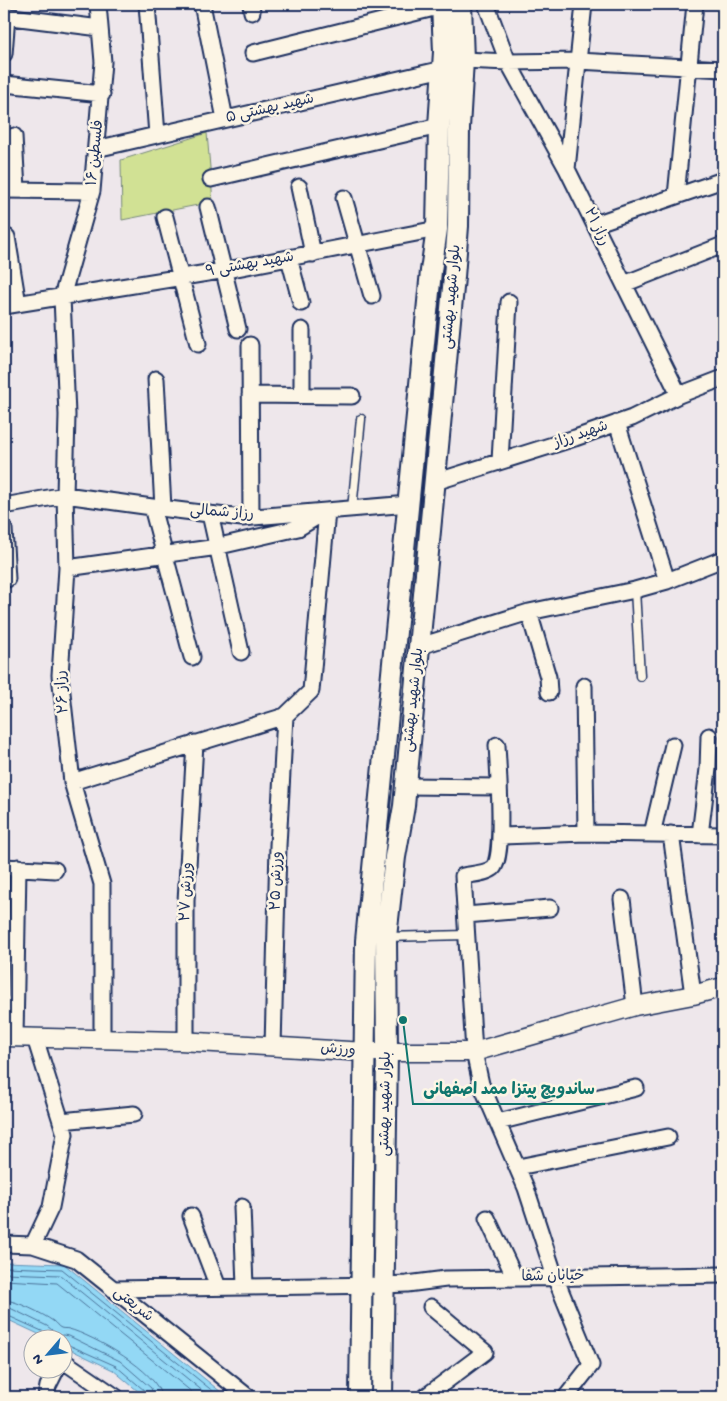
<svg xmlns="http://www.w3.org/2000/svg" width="727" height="1401" font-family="'Gochi Hand','Playpen Sans Arabic',sans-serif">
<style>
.green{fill:#d1e194;stroke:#768879}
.water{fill:#93d8f5;stroke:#6394b9}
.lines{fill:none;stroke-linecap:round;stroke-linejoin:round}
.shore{stroke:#4b739a;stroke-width:1}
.service-casing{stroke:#1b2f5e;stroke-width:11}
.minor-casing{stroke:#1b2f5e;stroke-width:19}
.tertiary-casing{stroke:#1b2f5e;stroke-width:21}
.secondary-casing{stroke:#1b2f5e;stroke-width:24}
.service{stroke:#fcf5e5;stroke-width:8}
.minor{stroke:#fcf5e5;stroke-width:15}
.tertiary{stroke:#fcf5e5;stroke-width:18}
.secondary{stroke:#fcf5e5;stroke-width:20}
.labels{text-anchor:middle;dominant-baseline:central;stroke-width:5;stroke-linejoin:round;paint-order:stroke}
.street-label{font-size:15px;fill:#1b2f5e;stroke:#fcf5e5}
.leader{fill:none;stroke:#0f766e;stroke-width:2}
.callout-dot{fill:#0f766e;stroke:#fcf5e5;stroke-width:2}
.callout-label{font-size:16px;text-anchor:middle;font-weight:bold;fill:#0f766e;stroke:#fcf5e5;stroke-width:5;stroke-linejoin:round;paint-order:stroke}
</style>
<rect width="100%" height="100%" fill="#eee7eb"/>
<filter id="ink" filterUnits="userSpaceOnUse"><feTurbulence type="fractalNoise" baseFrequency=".02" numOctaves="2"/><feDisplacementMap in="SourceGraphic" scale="10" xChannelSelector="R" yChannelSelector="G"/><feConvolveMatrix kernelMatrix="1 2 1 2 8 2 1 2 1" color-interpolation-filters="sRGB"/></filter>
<g filter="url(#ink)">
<path class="green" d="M207,133L213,202L122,220L121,160Z"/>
<path class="water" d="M4,1262L64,1264L227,1397H145L113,1370L63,1346L62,1338H47L4,1318Z"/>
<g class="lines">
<path class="shore" d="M4,1267L62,1269L220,1397
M4,1273L60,1275L210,1397
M4,1280L57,1283L198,1397
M4,1300C16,1300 43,1314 53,1321C56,1323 58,1327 61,1328C64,1329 66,1328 69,1329C92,1335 160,1372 161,1397
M4,1307L10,1308L47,1326L52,1330L55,1337L63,1335L69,1336L120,1361L151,1388L154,1397
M4,1314L44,1332L48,1338
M62,1342L116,1366L145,1391L147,1397"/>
<defs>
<path id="service" d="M352,509L361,419
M635,590L640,676
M386,937L466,935"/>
<path id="minor" d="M98,4L103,62L92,191L62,297L67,415L65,495L67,568L60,675L72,782L102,884V1039
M147,4L157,135
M202,4L225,119
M251,4L252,12
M486,4L508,62L567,169L679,395
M4,16L100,28
M253,53L442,6
M4,54L7,16
M463,60L508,62L578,61L723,69
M4,84L102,94
M14,136L17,190
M96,149L443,69
M567,169L584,4
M211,179L439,126
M299,187L313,254
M4,190L92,191
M676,196L695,4
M344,198L372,296
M208,207L238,329
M165,217L198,344
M595,224L723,180
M7,237L18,304
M289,258L301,303
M624,284L723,245
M4,306L232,269L437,229
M250,345L251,517
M156,379L163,508
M250,395L352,396
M302,395V330
M617,423L667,581
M500,461L509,302
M435,482L575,438L632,418L679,395L723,378
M4,506L65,495L152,507L242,518L409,504
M152,507L192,657
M210,514L241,652
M4,529L7,579
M67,568L211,548L298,528L323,513
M529,612L548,677L549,692
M420,646L529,612L635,590L667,581L723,559
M584,686L586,833
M497,745C498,764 505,858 493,868C485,874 472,874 463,876L474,1052L481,1084L526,1188L555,1277L591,1365L566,1397
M72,782L285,716L311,691L327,511
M406,786L498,787
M652,834L673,745
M671,834L693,995
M700,835L708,769L709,736
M500,836L586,833L723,835
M4,867L55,870
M622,899L635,1006
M466,915L550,908
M15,1037L18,867
M186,1041V901L195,743
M273,1047L278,846L285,716
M61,1121L134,1114
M498,1122L636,1088
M518,1167L668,1137
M242,1207L245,1286
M191,1216L218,1287
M487,1218L515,1278
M4,1244L33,1245L76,1259L248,1397
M33,1245L51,1207L65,1134L35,1038
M113,1289L383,1285L407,1284L446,1279L723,1275
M62,1360L116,1397
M46,1397L48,1386L57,1368
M425,1397L485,1352L431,1307"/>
<path id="tertiary" d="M4,1037L180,1041L366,1052H474L635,1006L693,995L723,987"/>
<path id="secondary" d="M360,1397L366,941L431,271L437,229L439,126L444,52L442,4
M382,1397L387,1052L386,937L395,857L404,806L454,277L458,226L459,128L463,60L461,4"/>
</defs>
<use href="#service" class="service-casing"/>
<use href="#minor" class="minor-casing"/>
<use href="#tertiary" class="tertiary-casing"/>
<use href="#secondary" class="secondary-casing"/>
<use href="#service" class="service"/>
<use href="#minor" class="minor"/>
<use href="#tertiary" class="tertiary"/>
<use href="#secondary" class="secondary"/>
</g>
</g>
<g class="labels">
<g class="street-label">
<text transform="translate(270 109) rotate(-13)">شهید بهشتی ۵</text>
<text transform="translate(96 153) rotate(-84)">فلسطین ۱۶</text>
<text transform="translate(596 227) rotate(64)">رزاز ۲۱</text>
<text transform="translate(250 265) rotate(-10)">شهید بهشتی ۹</text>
<text transform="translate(452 297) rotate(-85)">بلوار شهید بهشتی</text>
<text transform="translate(581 435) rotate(-19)">شهید رزاز</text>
<text transform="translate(222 513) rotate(4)">رزاز شمالی</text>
<text transform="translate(63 692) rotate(-94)">رزاز ۲۶</text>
<text transform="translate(414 700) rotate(-84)">بلوار شهید بهشتی</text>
<text transform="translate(277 881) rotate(-89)">ورزش ۲۵</text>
<text transform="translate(187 892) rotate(-88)">ورزش ۲۷</text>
<text transform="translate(338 1050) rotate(5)">ورزش</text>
<text transform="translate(386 1104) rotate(-89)">بلوار شهید بهشتی</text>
<text transform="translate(553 1277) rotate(-1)">خیابان شفا</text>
<text transform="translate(133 1305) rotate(39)">شریعتی</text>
</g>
</g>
<path class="leader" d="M403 1020L413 1104H605"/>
<circle class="callout-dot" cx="403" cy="1020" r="5"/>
<g class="callout-label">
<text x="509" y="1094">ساندویچ پیتزا ممد اصفهانی</text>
</g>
<rect width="727" height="1401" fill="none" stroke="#fcf5e5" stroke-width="20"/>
<rect x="10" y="10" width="707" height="1381" fill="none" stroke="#1b2f5e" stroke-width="2" filter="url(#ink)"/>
<g transform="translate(48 1354) rotate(242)"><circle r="24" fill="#fcf5e5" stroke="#a2a6af"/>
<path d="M0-4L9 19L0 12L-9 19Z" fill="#1f6fb2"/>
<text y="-8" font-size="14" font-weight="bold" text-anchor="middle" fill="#1b2f5e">N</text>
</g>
</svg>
